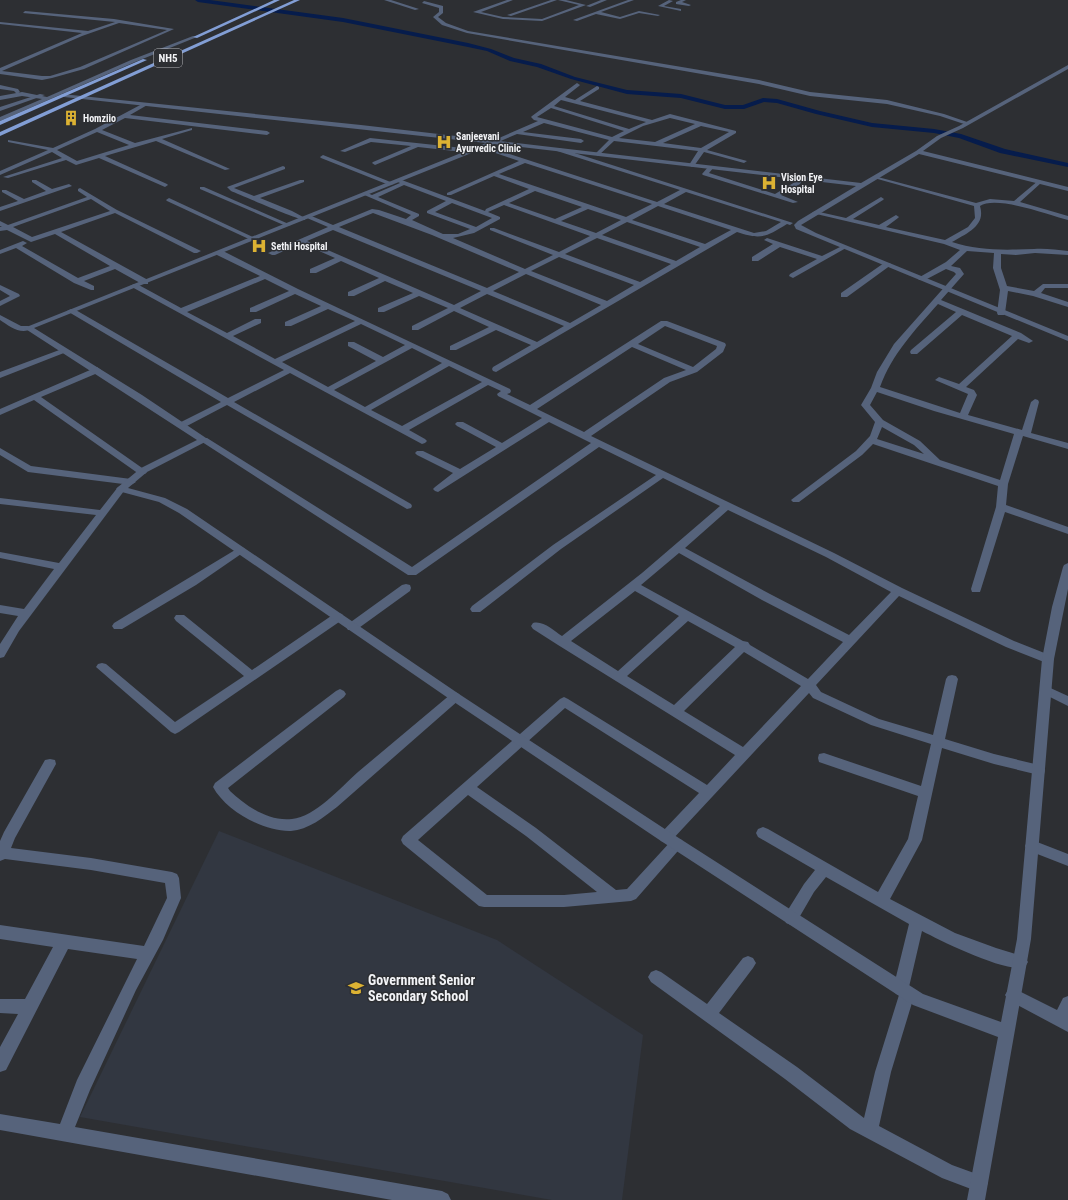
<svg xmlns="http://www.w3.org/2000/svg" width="1068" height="1200" font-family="'Roboto Condensed',sans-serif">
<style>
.built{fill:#323741}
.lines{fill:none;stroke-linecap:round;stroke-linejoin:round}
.canal{fill:#061c4c;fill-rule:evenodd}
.minor{fill:#56637b;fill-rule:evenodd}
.tertiary{fill:#56637b;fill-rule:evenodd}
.trunk{fill:#829ed5;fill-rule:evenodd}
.labels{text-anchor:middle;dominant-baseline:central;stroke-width:3;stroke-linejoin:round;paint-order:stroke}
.far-poi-label{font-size:10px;font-weight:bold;fill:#f2f3f6;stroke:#2d2f33;text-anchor:start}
.shield{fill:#2d2f33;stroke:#b7b8bc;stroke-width:1}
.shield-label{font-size:11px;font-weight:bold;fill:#f2f3f6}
.near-poi-label{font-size:14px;font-weight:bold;fill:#f2f3f6;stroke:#2d2f33;text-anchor:start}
</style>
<rect width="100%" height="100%" fill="#2d2f33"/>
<path class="built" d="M219,831L497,940L643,1035L622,1200H552L80,1117Z"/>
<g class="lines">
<path class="canal" d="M195,0H210L343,18L468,43L491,49L514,58L541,64L575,77L627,90L681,94L725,105H743L763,98L777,99L820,111L872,123L934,129L961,134L1005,149L1068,163V167L1000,153L959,138L934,133L872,127L816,114L777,103L764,102L744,109H725L681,98L627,94L571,79L537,67L510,61L487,51L468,47L343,22L198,2Z"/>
<path class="minor" d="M384,0H391L419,9L415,10Z
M507,0H513L481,12L503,17L542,19L579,5L558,0H566L586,5L542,21L503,19L473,12Z
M551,0H557L511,16L507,15Z
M601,0H607L590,7L586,6Z
M628,0H634L601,12L620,17L639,11L660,15L658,16L639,13L620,19L596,14L577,21L573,20Z
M669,0L673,1L664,6L681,9V11L658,6Z
M681,0H686L682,2L691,5L689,6L676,4V2Z
M424,1L443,6V13L438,17L446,23L468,31L759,80L810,92L887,100L944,114L970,123L967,125L940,116L887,104L810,96L759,84L467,33L442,25L433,17L439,12V8L422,3Z
M25,11L114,19L174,29L84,69L52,78L42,80L0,74V68L82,33L0,24V22L88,31L115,22L23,13ZM119,23L167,30L80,67L50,76H42L2,71L82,36Z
M577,83L580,85L579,86L565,97L575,100L597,86L599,87V89L580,101L652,120L670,114L736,131V133L707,150L747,161L744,163L704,152L694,166L692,167L689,165L698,151L614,141L598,156L595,154L609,140L544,123L523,132L581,139L584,141L581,143L517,134L496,143H492V141L538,121L534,120L531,117L532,116ZM561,100L646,122L629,129L554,106ZM551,108L624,131L612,137L537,117ZM670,118L695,124L655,142L619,138L643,126ZM701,126L729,132L701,148L663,143Z
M0,85L18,89L20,92L17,94L14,91L0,89Z
M40,94L45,95L0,111V107Z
M144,103L149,104L130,115L267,131L270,133L267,135L125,118L102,130L135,143L192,128V130L162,139L230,169L225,170L156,141L105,156L167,184L168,185L165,187L99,158L76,165L66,160L8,178L3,177L62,158L52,152L0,175V171L48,150L8,142V140L53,148L95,129ZM97,132L129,145L77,161L57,150Z
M370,138L472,149L475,151L472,153L418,147L375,165L372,163L373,162L411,146L371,142L345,152L340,151Z
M481,146H485L657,202L680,190L557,151L556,150L559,148L793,223L790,225L787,224C766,237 761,240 737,232L496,372L493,371L492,369L493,367L531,345L496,330L456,350H450V346L489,327L454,311L418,330H412V326L448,308L419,296L384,312H378V308L413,293L385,281L354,296H348V292L379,278L341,261L316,273H310V269L335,258L301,243L275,255H272L268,253L328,227L307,218V216L309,215L333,225L372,209L379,210L406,219L411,215L362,194L365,192L372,195L400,183L396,181L399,179L485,211L486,209L529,189L494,176L451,195H447V193L519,161L481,148ZM525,163L652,204L626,217L499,174ZM404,185L446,201L427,211V213L470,229L458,234H443L412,220L419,216V214L378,197ZM535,191L582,207L555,219L509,203ZM686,192L781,222L766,231L754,233L664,204ZM452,203L492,218L476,227L435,212ZM504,205L590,236L559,252L494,228H490V230L553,255L525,269L453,238L474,233L500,219V217L488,212ZM658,206L731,230L705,244L632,220ZM588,209L621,220L596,233L561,221ZM373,213L432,235L519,272L487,288L339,227ZM627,222L700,247L676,261L602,235ZM333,230L481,291L454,305L307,241ZM597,238L671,264L640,282L565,254ZM559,257L634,285L607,301L531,271ZM526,274L601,305L570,323L493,291ZM487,294L564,326L537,342L460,308Z
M323,155L393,183L394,184L389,185L321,158L320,157Z
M283,166L285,167V169L234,188L254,196L300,180H304V182L260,198L292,211L305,218V220C301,221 241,195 231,191L227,187Z
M709,166L714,167L709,173L775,194L795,182L798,178H802L803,179L800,184L781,195L798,202L793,203L703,175L702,174Z
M874,176L976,203L990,199L1014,201L1039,180L1041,181V183L1020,202L1068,216V220C1049,215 996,195 980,206C986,226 967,233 952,242C978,251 1006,250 1034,249C1045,248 1057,250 1068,251V255L1035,253L1016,255L1001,254V268L1007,286L1034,291L1043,284H1068V288H1045L1041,293L1068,302V307L1033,296L1008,291L1005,313L1004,315H998L997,313L1000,290L993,268L994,253L967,251L951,266L960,268L964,274L941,300L1021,333L1033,341L1029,343L1018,339L966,387L974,390L977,395L968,415L1022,430L1031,402L1035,399L1038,400L1039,402L1031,433L1068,443V449L1023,436L1008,484L1006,505L1068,527V534L1005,512L981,589L980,592H972L971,589L996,507L998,486L873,444L862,455L799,502H793L791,500L856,451L870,436L875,422L861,405L871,388L877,372L894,344L956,274L954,272L946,269L925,280H919L918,278L946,262L960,250L944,244L812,213L815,211L846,218L881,197L884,199L883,200L853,219L879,225L896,215L899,217L898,218L886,227L945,240L968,227L975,218L974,206L874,178ZM938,304L956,312L911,350L910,352L911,354H917L962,315L1012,336L959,384L939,377L935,380L968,394L960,413L880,387C892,354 915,330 938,304ZM877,392L934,411L1014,434L1000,480L940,460L920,441L883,420L870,405ZM882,427L914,445L924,454L877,439Z
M32,180H36L52,189L69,184L72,186L0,211V207L18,201L2,192V190H6L24,199L46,191L32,182Z
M200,187H204L291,225L286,226L200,189Z
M80,188L117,210L201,251L197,253H194L115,213L61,232L148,280V284H142L115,269L84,281L94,286V290H91L74,283L16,248L0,254V250L23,241L27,243L22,246L78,278L110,266L55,234L31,242L7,230L0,231V227H2L0,226V221L8,225L87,197L78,191V189ZM91,199L110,211L32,237L13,227Z
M169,198L255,238L256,239L251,240L167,201L166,200Z
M767,238L822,256L842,246L846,248L793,278L789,276L790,274L817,259L780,247L758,261H752V257L773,244L764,240Z
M217,251H223L298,289L510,389L511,391L510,393L507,394L530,405L661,321H667L725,343L726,345L723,352L697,372L670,382L591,436L834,553L902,588L1014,641L1052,656L1054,659L1052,662L1048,663L1044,662L1006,647L899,596L816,685L821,692L879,719L933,735L946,679L948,676L952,675L956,676L958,679L945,739L994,754L1039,765L1044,766L1045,770L1044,774L1039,775L994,764L942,748L922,840L890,899L955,933L996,948L1025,957L1028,962L1025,967C1008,974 941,941 922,931L909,987L912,988L915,993L891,1072L879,1126L952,1165L985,1177L988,1183L985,1189L979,1192L942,1178L850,1129L785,1079L651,982L648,977L651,972L656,970L661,972L707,1004L743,958L748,956L753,958L756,963L753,968L719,1013L797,1067L864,1118L875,1072L899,995L896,994L893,989L909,924L826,877L814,892L796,923L791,925L786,923L784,918L786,913L804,884L815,870L758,837L756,833L758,829L763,827L768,829L878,892L908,839L918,796L819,762L818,758L819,754L824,753L921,786L931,744L871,725L813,698L809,693L671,841L666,843L661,841L659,837L661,833L699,793L565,708L477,787L536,828L616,890L627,889L672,840L677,838L682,840L684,844L636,899L631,901L564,907H484L479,906L403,844L401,840L403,836L560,699L564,697L568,699L707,785L735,755L558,645L533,629L531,626L533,623C543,620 554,631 562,636L642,573L720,506L663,478L561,549L480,612H472L470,609L472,606L553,545L656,475L599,447L416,575H408L199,440L201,438H207L412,567L591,443L549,422L438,492L435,491L433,489L435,487L453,473L417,455L415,453L417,451H423L460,469L496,447L457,426L455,424L457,422H463L502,443L542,418L498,396L497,394L501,391L488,385L409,430L425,439L427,441L425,443L422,444L290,373L234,402L411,504L412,506L411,508L407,509L227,405L185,427H179L177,425L179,423L221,402L67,311L71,309H74L228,398L284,370L130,286L134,284H137L181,308L260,276L217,255ZM265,279L289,291L250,308V312H256L295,294L321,306L285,322V326H291L328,309L355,321L275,359L233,336L261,323V319H255L227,333L187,312ZM361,324L405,345L383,357L354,342H348V346L376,361L328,387L282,362ZM665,326L717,346L716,349L693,367L638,344ZM632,347L686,370L664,378L584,432L537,409ZM412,348L442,363L365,407L334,390ZM449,366L482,382L402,426L371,410ZM728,510L826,557L891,592L849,635L770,594L685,548ZM679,553L762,600L843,642L808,679L750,645L748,642L743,641L641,585ZM635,591L679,616L618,671L571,641ZM688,621L735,647L674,705L627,676ZM744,652L801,686L743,747L684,711ZM468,795L526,836L597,892L564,895H487L418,840Z
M884,263H890L891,265L847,297H841V293Z
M0,285L19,294L20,296L0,306V301L10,296L0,290Z
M0,315L21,326H28L32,328C22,336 9,326 0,320Z
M62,349H65L69,351L0,378V372Z
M97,367L101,370L100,372L41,397L145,470L147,472L145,474H139L34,400L0,415V409Z
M0,448L31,466L131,479L136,482L131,485L28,472L0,455Z
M121,486L124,487L126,489L124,491L19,631L4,657L0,658V644L18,616L0,613V605L24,609L54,569L0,558V552L59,563L96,515L0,504V498L100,510L118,487Z
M240,547L244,548L245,550L244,552L196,585L122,629H114L112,626L114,623Z
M406,584L410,585L411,588L410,591L356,630H348L346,627L348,624L402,585Z
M338,613L342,614L344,617L342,620L179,732L175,734L171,732L96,667L98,664L102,663L106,664L175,722L244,676L176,621L174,618L176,615H184L252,670L334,614Z
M1046,686L1068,696V706L1042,693L1040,690L1042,687Z
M340,689L344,691L346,694L344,697L228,788L230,791C246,806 269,822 292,819C315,817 341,787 358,772C389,746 420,720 451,694L455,692L459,694L461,697L459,700L337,807C324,817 308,830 291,831C264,832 226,811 213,787L215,783L336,691Z
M50,759L55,760L56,764L15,838L11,848L91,858L172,872L177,874L179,878L181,898L163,940L136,990L90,1090L75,1127L442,1191L448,1194L451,1200H392L0,1130V1114L60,1124L77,1080L137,959L68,949L6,1070L0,1072V1047L18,1014L0,1013V999H25L53,947L0,939V925L144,946L167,898L165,883L91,870L5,859L0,861V841L4,832L45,760Z
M1032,840L1068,854V866L1027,850L1025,846L1027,842Z
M1013,988L1057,1010L1063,998L1068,996V1032L1008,1000L1005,995L1008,990Z"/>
<path class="tertiary" d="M193,36L197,37L135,62L0,121V117L42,99L22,96L0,100V96L22,92L47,97L131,60Z
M1068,65V69L963,128L941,138L923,151L1068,187V191L919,154L801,225L816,233L1068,336V341L796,229L794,225L798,221L856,186L494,144L34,328L142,395L209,440L147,472L128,488L165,498L187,509L459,694L671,833L923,994L1001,1022L1017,939L1042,659L1052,607L1063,567L1064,565L1068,563V589L1054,659L1031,939L985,1200H967L998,1037L913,1005L661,841L451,700L179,513L159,502L118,491L116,489L118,487L141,468L197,440L24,328L486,143L64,97L61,95L62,94L361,125L861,183L916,151L937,136L959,126Z"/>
<path class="trunk" d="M274,0H280L197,38L193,37Z
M294,0H300L0,136V132Z
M143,59L147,60L0,125V121Z"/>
</g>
<defs>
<symbol id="building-bare" viewBox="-9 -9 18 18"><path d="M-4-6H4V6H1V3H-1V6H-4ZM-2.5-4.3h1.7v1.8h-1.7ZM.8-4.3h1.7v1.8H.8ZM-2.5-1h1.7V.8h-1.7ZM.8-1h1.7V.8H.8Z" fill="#dcb233" stroke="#2d2f33" stroke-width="2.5" paint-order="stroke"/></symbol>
<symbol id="hospital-bare" viewBox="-9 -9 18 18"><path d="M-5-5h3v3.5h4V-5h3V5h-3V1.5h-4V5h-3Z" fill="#dcb233" stroke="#2d2f33" stroke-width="2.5" paint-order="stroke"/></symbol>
<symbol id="school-bare" viewBox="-9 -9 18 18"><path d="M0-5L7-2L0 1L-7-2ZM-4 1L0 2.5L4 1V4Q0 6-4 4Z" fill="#dcb233" stroke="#2d2f33" stroke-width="2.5" paint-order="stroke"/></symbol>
</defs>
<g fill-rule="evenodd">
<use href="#building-bare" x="60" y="107" width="22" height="22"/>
<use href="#hospital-bare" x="433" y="131" width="22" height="22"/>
<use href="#hospital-bare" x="758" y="172" width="22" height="22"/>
<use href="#hospital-bare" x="248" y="235" width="22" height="22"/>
<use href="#school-bare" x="345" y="977" width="22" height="22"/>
</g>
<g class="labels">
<g class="far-poi-label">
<text x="83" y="118">Homziio</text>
<text x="456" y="136">Sanjeevani<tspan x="456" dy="12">Ayurvedic Clinic</tspan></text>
<text x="781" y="177">Vision Eye<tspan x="781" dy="12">Hospital</tspan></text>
<text x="271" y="246">Sethi Hospital</text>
</g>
<rect class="shield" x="154" y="49" width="28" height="18" rx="3"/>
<g class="shield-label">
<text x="168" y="58">NH5</text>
</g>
<g class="near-poi-label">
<text x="368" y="980">Government Senior<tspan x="368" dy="16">Secondary School</tspan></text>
</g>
</g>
</svg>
